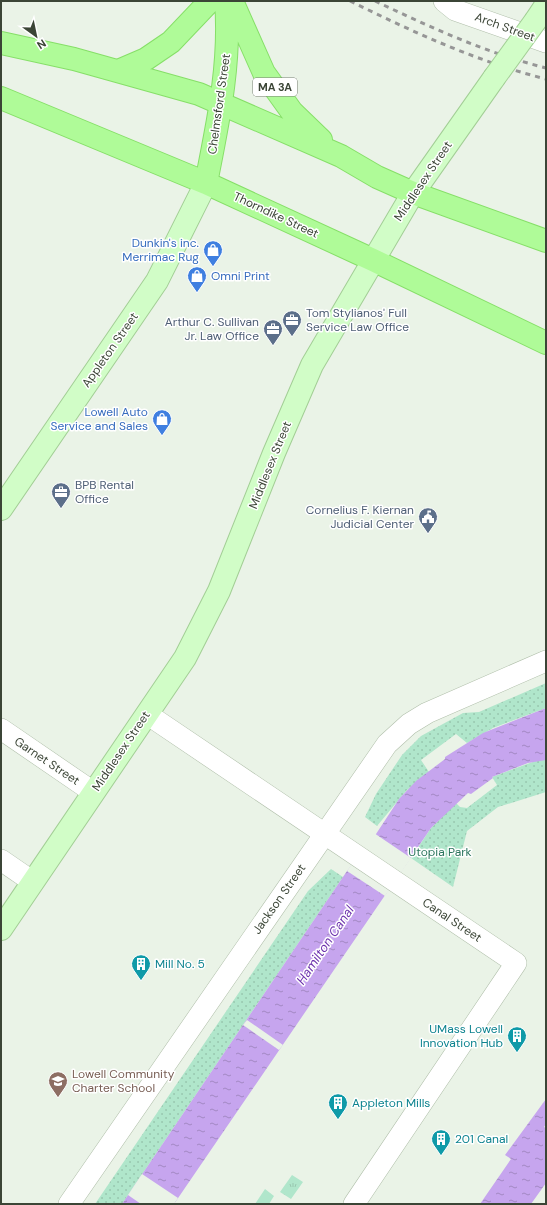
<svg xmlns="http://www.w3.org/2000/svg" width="547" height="1205" font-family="'DM Sans',sans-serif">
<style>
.grass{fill:url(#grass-tufts)}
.park{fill:url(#park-dots)}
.water{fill:url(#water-ripples)}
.pier{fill:#eaf3e7}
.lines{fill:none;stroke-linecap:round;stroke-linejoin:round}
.street-casing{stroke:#afbea9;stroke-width:22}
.secondary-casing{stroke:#a2ce95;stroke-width:24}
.primary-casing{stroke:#86df68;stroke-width:24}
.street{stroke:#fff;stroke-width:21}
.secondary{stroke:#d1fdc7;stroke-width:22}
.primary{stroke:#affb98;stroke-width:22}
.rail{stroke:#969696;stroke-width:3;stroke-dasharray:5 5;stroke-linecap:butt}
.secondary-bridge-casing{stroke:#a2ce95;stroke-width:24;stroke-linecap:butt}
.secondary-bridge{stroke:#d1fdc7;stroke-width:22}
.labels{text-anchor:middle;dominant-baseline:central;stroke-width:3;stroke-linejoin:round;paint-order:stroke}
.shield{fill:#fff;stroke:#767d72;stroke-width:1}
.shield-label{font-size:11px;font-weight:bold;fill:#3b4536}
.street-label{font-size:12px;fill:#3b4536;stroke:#fff}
.shop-label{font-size:12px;fill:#366cbe;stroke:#fff;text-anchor:end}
.service-label{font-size:12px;fill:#4e5e75;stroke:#fff;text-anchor:start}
.park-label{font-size:12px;fill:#2b755d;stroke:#fff}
.culture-label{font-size:12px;fill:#0d838f;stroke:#fff;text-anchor:start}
.education-label{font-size:12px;fill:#785e54;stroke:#fff;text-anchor:start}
.water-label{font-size:13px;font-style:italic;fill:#6d33ad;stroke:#fff}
</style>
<defs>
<pattern id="grass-tufts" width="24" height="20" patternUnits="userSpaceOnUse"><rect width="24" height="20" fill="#b0e6cb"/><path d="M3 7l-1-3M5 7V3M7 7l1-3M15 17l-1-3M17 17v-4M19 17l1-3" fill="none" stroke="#98c7af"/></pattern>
<pattern id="park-dots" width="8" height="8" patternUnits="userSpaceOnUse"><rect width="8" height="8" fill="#b0e6cb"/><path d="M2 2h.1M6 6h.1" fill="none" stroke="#98c7af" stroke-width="1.8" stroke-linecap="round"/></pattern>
<pattern id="water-ripples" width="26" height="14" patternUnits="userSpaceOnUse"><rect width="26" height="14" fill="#c6a5ee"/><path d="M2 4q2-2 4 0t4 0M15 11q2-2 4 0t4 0" fill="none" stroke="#a288c2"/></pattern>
</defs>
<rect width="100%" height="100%" fill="#eaf3e7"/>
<path class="grass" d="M292,1175L303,1182L291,1199L280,1192Z
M265,1189L274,1196L269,1204H255Z"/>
<path class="park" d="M546,683V708L493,728L467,743L456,734L421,760L429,772L407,790L377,826L365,817L376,794L402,755L421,736L463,713L479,712Z
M538,760H546V792L498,807L467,831L453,887L411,858L431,828L456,803L460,807L467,808L497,785L492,777Z
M331,869L343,877L122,1204H95L308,891Z"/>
<path class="water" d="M546,708V760L528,763L492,777L493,778L471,794L468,793L431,828L174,1204H122L347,871L376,834L399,799L416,781L445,759V757L483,733Z
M546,1099V1124L544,1127L546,1128V1183L531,1204H480L511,1159L505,1155Z"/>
<path class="pier" d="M374,833L411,858L385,896L347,871Z
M247,1020L283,1045L279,1050L243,1025Z
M142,1174L178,1198L174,1204H141L128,1195Z"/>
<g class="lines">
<defs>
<path id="street" d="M444,1L455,10L546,42
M147,714L516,963L354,1204
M1,729L93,792
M1,860L33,882
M69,1204L387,744L409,724L427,713L546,661"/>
<path id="secondary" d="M536,20L546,5
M1,509L157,281L206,183
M1,929L185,658L219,591L274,453L312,365L413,193L494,78"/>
<path id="primary" d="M232,1L264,73L292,112L321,140
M1,43L74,59L199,94L341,156L377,177L413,193L546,241
M118,71L146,59L171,42L210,1
M1,98L206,183L373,260L546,343
M206,183C218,122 231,63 226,1"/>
</defs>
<use href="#street" class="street-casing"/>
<use href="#secondary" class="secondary-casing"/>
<use href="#primary" class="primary-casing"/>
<use href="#street" class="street"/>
<use href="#secondary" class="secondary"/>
<use href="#primary" class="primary"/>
<path class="rail" d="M350,1C413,32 478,62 546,79
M375,1C430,27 486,53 546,68"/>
<defs>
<path id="secondary-bridge" d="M494,78L536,20"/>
</defs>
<use href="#secondary-bridge" class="secondary-bridge-casing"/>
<use href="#secondary-bridge" class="secondary-bridge"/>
</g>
<defs>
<symbol id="shop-pin" viewBox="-11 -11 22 30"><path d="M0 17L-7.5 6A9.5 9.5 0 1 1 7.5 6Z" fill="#3f7fe0" stroke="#fff"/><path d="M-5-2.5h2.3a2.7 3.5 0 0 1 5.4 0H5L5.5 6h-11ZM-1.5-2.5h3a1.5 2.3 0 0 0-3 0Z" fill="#fff"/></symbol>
<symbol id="office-pin" viewBox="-11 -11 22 30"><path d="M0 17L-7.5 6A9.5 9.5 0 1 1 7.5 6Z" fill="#5c6f8a" stroke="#fff"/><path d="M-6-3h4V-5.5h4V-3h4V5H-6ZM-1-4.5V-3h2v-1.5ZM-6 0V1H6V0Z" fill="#fff"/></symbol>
<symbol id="civic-pin" viewBox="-11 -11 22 30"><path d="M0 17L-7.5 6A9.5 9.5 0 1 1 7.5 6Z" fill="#5c6f8a" stroke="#fff"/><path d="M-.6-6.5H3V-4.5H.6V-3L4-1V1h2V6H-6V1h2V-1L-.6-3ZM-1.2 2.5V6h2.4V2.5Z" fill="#fff"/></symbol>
<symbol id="building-pin" viewBox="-11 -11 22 30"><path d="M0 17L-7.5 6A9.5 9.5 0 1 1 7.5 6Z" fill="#0f9aa8" stroke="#fff"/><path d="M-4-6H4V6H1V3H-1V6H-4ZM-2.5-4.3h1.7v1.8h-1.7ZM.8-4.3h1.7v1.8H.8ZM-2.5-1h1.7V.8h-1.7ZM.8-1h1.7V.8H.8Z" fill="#fff"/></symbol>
<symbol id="school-pin" viewBox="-11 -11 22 30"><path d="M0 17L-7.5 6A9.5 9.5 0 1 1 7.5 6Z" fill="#8d6e63" stroke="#fff"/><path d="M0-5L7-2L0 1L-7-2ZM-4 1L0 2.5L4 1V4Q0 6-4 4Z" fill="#fff"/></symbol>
</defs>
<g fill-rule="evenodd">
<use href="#shop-pin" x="202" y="239" width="22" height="30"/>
<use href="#shop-pin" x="186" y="265" width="22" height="30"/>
<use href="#office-pin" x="281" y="309" width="22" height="30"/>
<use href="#office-pin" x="262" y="318" width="22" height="30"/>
<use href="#shop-pin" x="151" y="408" width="22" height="30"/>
<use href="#office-pin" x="50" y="481" width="22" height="30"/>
<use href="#civic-pin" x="417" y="506" width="22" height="30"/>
<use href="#building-pin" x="130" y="953" width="22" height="30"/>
<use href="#building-pin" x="506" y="1025" width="22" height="30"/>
<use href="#school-pin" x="47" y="1070" width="22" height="30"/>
<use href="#building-pin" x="327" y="1092" width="22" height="30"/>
<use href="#building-pin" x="430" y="1128" width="22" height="30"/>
</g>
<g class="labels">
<rect class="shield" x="253" y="78" width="44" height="18" rx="3"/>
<g class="shield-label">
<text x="275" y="87">MA 3A</text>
</g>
<g class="street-label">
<text transform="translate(505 27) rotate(20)">Arch Street</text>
<text transform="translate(219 104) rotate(-82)">Chelmsford Street</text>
<text transform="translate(423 181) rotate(-56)">Middlesex Street</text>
<text transform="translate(276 215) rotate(25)">Thorndike Street</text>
<text transform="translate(110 350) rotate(-55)">Appleton Street</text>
<text transform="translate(270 465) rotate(-68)">Middlesex Street</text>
<text transform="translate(121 751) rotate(-56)">Middlesex Street</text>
<text transform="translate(47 761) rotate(34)">Garnet Street</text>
<text transform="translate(279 899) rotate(-55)">Jackson Street</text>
<text transform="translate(452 920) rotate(34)">Canal Street</text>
</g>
<g class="shop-label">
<text x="199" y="243">Dunkin's inc.<tspan x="199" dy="14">Merrimac Rug</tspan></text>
<text x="211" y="276" text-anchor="start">Omni Print</text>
<text x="148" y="412">Lowell Auto<tspan x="148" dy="14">Service and Sales</tspan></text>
</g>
<g class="service-label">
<text x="306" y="313">Tom Stylianos' Full<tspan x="306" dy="14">Service Law Office</tspan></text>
<text x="259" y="322" text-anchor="end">Arthur C. Sullivan<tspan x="259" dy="14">Jr. Law Office</tspan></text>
<text x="75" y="485">BPB Rental<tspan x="75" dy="14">Office</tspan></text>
<text x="414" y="510" text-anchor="end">Cornelius F. Kiernan<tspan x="414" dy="14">Judicial Center</tspan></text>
</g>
<g class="park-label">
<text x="440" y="852">Utopia Park</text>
</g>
<g class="culture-label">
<text x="155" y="964">Mill No. 5</text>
<text x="503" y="1029" text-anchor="end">UMass Lowell<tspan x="503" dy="14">Innovation Hub</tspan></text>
<text x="352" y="1103">Appleton Mills</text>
<text x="455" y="1139">201 Canal</text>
</g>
<g class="education-label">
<text x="72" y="1074">Lowell Community<tspan x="72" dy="14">Charter School</tspan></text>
</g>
<g class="water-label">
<text transform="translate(325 945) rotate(-56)">Hamilton Canal</text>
</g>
</g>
<rect width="547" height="1205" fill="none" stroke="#3b4536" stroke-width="4"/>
<g transform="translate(36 36) rotate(147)" stroke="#ffffff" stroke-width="3" paint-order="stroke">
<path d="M0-3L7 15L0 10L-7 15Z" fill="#3b4536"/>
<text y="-6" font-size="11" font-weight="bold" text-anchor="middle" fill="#3b4536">N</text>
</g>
</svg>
